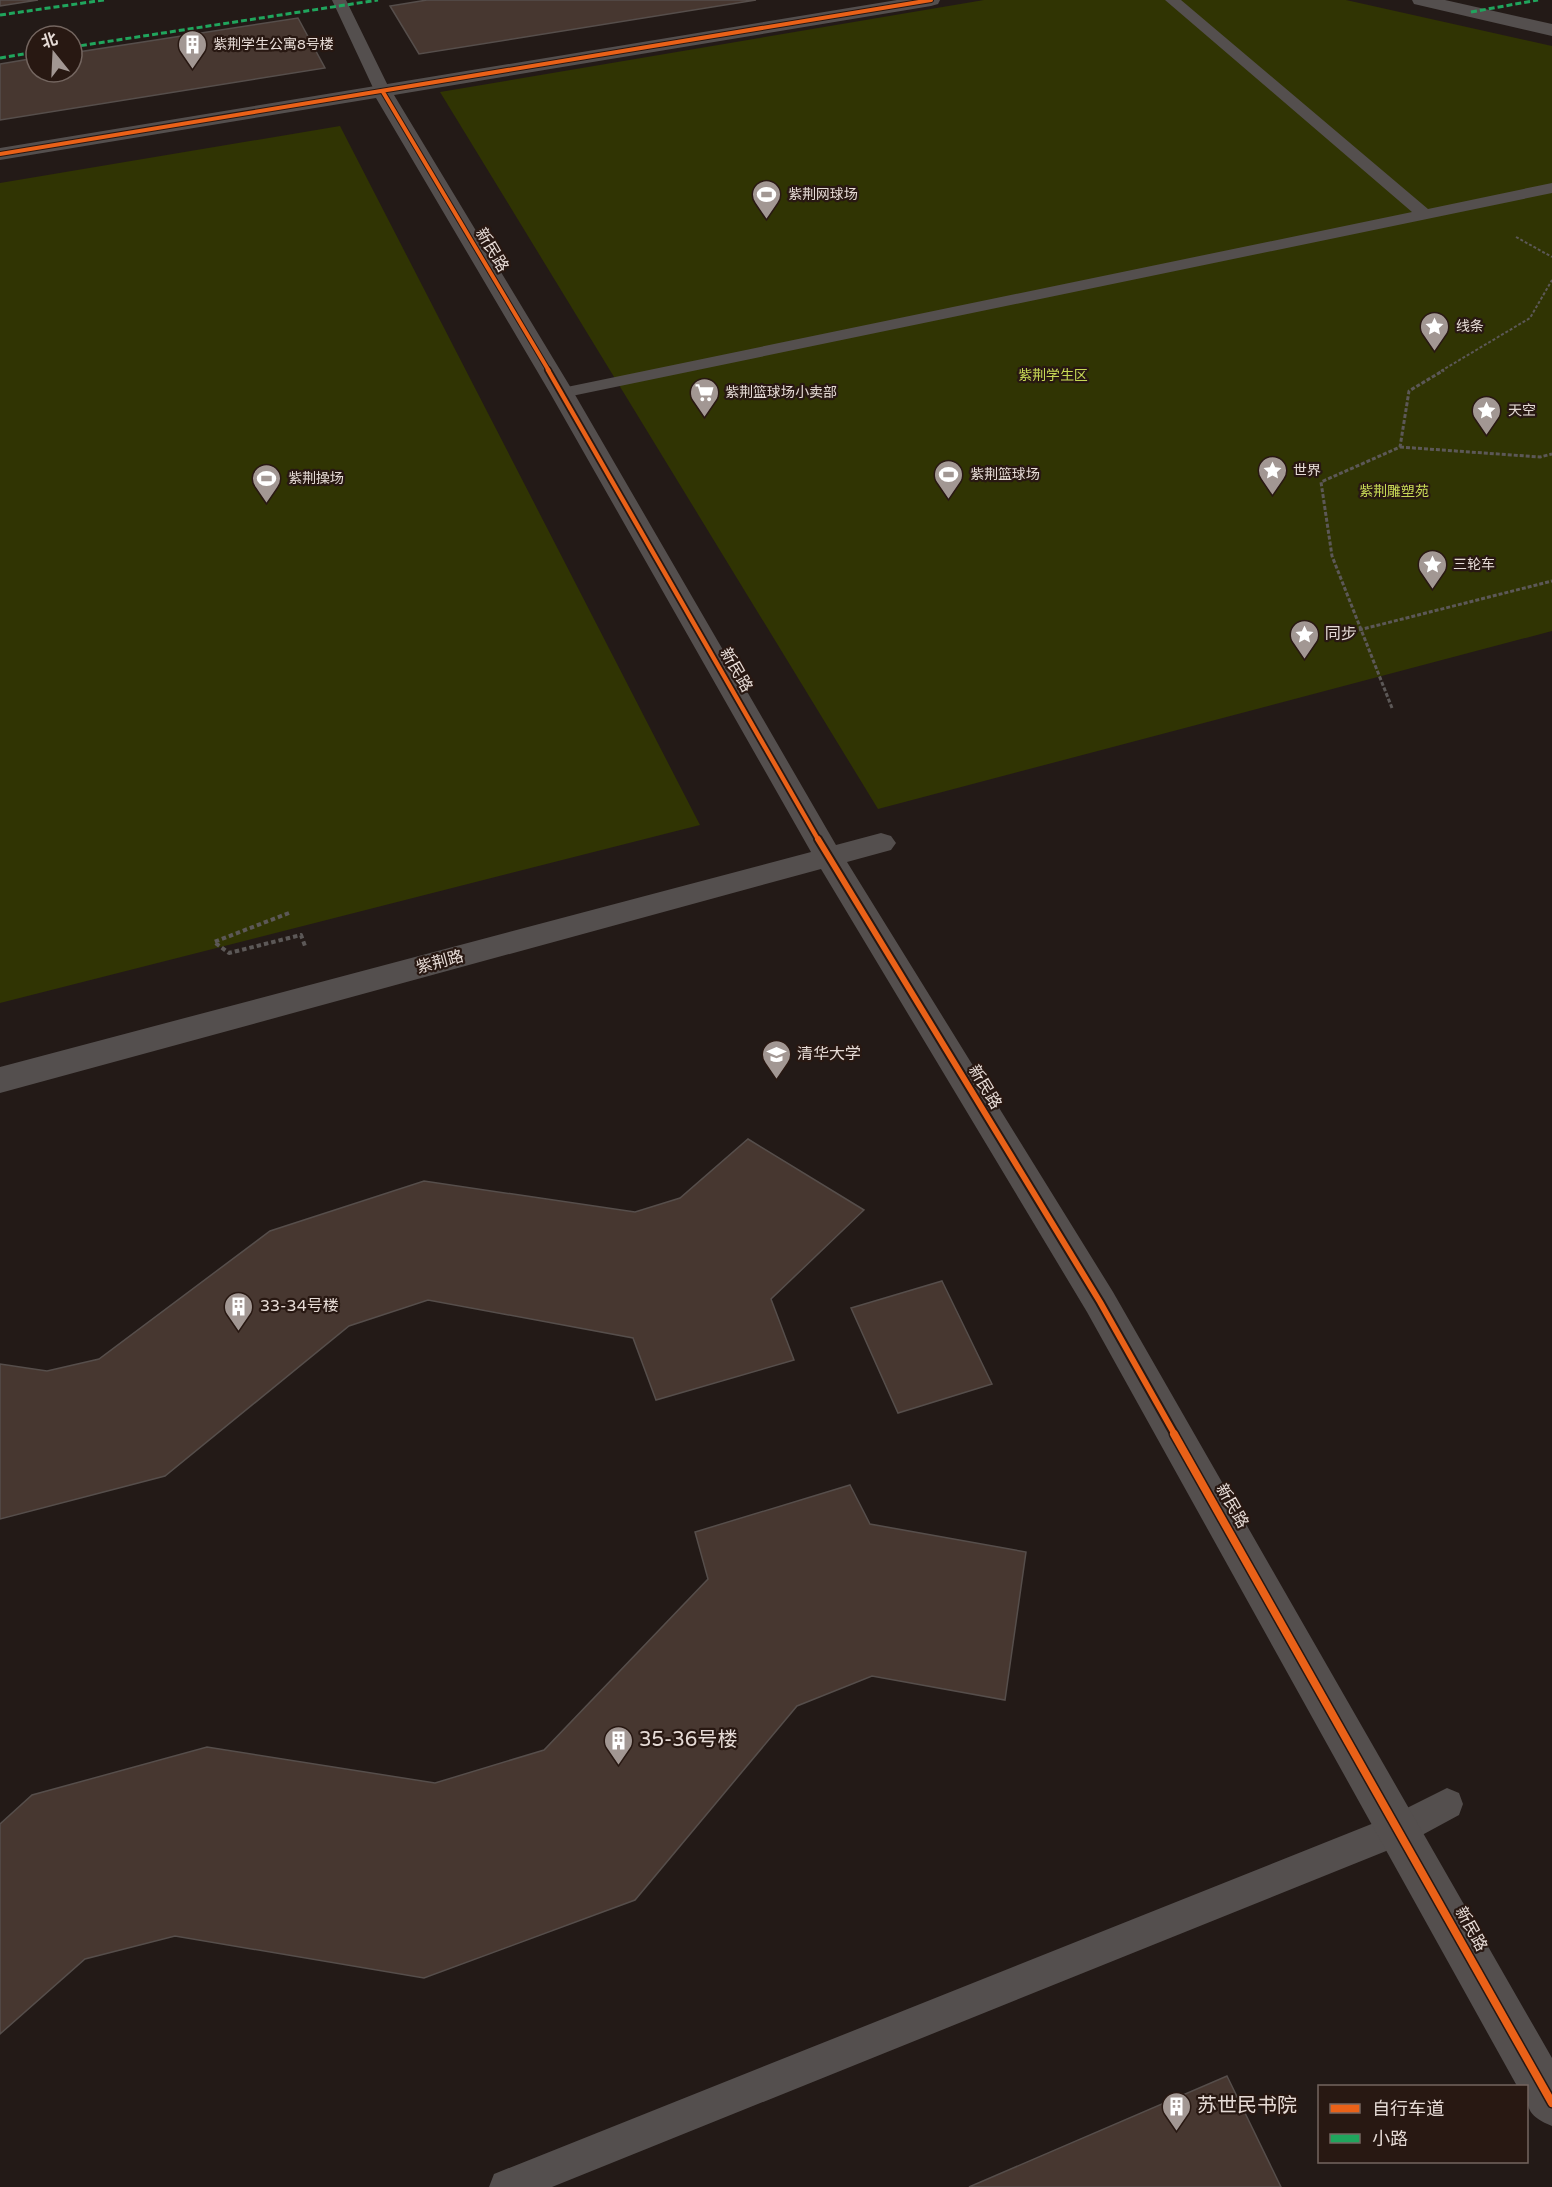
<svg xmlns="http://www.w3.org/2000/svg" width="1552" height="2187" font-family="'Varela Round','Noto Sans SC',sans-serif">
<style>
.green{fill:#303403}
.building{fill:#473730;stroke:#564e4b;stroke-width:1.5}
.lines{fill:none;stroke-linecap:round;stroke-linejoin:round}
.path-far2{stroke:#5c5857;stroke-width:2;stroke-dasharray:3 2;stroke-linecap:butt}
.path-far1{stroke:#5c5857;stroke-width:3;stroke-dasharray:4 2;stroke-linecap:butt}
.path{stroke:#5c5857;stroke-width:4;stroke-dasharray:4.5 3;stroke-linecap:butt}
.lane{fill:#544f4e;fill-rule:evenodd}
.street{fill:#544f4e;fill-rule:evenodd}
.quiet{stroke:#20a55d;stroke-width:3;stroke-dasharray:6 3;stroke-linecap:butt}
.cycleway-far3-casing{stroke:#281812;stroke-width:6}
.cycleway-far2-casing{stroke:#281812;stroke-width:8}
.cycleway-far1-casing{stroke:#281812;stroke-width:10}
.cycleway-casing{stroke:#281812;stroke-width:11}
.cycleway-far3{stroke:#ea6118;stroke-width:4}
.cycleway-far2{stroke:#ea6118;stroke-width:4.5}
.cycleway-far1{stroke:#ea6118;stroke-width:6}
.cycleway{stroke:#ea6118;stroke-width:8}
.labels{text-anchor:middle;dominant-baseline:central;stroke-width:4.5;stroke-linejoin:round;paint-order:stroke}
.far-poi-label{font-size:14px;fill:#e6dbd6;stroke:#281812;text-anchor:start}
.far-park-label{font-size:14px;fill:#c7d956;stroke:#281812}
.street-label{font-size:16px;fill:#e6dbd6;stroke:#281812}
.poi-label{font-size:16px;fill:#e6dbd6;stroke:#281812;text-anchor:start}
.near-poi-label{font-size:20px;fill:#e6dbd6;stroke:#281812;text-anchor:start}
</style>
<rect width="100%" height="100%" fill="#231a17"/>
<path class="green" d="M984,0H1346L1552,46V631L878,809L440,92Z
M340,126L700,825L0,1003V183Z"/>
<path class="building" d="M0,0H38L0,6Z
M427,0H756L419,54L390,6Z
M298,18L325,68L0,120V64L36,58V72H72V53Z
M748,1139L864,1210L771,1299L794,1360L656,1400L633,1338L428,1300L349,1326L165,1476L0,1519V1364L47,1371L99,1359L270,1231L424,1181L635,1212L680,1198Z
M942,1281L992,1384L898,1413L851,1308Z
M850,1485L870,1524L1026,1552L1005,1700L872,1676L797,1706L635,1900L424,1978L175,1936L85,1959L0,2034V1824L32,1795L207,1747L435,1783L544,1750L708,1579L695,1532Z
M1227,2076L1281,2187H969Z"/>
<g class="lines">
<path class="path-far2" d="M1516,237L1552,257
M1441,371L1530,318L1552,280"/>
<path class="path-far1" d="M1400,447L1540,457L1552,454
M1359,630L1552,581
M1392,708L1332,556L1321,482L1400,447L1409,391L1444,370"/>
<path class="path" d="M289,913L214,942L229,953L301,935L305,946"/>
<path class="lane" d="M332,0H346L391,92L388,95H378L375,92Z
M1165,0H1181L1428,209L1552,183V193L562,398L556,397L553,393L556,389L562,388L1412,212Z
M1447,1788L1459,1793L1463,1804L1459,1815L1411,1841L552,2187H489L494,2174L1389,1817Z"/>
<path class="street" d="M897,0H940L938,4L931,6L394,95L574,393L836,845L881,833L891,836L896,843L891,850L847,862L1113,1292L1552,2058V2126C1530,2117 1526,2110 1526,2086H1517L1087,1312L821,869L0,1093V1067L811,852L550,393L376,98L0,160V148Z
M1412,0H1445L1552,24V36L1414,4Z"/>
<path class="quiet" d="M1471,12L1538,0
M0,15L104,0
M72,47L378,0
M0,58L36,52"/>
<defs>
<path id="cycleway-far3" d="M383,92L549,371
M0,154L931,0"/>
<path id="cycleway-far2" d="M548,370L819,841"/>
<path id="cycleway-far1" d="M818,839L1100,1302L1175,1435"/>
<path id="cycleway" d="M1174,1434L1552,2103"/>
</defs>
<use href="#cycleway-far3" class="cycleway-far3-casing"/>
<use href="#cycleway-far2" class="cycleway-far2-casing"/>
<use href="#cycleway-far1" class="cycleway-far1-casing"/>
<use href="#cycleway" class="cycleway-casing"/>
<use href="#cycleway-far3" class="cycleway-far3"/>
<use href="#cycleway-far2" class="cycleway-far2"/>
<use href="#cycleway-far1" class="cycleway-far1"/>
<use href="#cycleway" class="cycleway"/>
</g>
<defs>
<symbol id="building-pin" viewBox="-11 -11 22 30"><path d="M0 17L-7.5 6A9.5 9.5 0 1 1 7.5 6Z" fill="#a29793" stroke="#281812"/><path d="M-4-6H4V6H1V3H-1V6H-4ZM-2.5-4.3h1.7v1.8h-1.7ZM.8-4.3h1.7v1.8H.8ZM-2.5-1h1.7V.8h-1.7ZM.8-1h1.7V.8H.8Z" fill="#fff"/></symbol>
<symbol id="stadium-pin" viewBox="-11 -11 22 30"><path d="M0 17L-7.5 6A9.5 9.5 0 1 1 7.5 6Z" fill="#a29793" stroke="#281812"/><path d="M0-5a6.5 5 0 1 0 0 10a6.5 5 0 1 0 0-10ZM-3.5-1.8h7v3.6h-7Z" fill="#fff"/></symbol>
<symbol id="sight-pin" viewBox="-11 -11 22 30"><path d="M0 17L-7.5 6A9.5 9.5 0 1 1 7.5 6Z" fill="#a29793" stroke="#281812"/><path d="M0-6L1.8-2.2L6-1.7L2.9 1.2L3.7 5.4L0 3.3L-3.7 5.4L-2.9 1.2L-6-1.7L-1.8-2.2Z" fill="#fff"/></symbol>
<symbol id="supermarket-pin" viewBox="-11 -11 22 30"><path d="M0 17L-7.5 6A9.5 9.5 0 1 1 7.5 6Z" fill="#a29793" stroke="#281812"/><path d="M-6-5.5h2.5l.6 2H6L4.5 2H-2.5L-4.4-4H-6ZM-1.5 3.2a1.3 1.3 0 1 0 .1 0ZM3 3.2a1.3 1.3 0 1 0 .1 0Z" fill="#fff"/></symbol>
<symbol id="university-pin" viewBox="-11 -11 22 30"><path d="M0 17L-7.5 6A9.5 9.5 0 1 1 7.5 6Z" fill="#a29793" stroke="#281812"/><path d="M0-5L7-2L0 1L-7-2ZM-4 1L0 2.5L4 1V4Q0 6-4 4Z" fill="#fff"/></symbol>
</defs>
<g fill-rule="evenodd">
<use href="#building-pin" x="176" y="28" width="33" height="45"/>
<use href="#stadium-pin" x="750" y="178" width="33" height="45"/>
<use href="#sight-pin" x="1418" y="310" width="33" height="45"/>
<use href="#supermarket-pin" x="688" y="376" width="33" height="45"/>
<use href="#sight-pin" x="1470" y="394" width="33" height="45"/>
<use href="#sight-pin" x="1256" y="454" width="33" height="45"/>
<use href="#stadium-pin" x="932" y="458" width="33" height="45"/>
<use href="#stadium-pin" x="250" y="462" width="33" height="45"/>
<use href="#sight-pin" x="1416" y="548" width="33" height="45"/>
<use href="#sight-pin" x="1288" y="618" width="33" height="45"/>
<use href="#university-pin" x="760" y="1038" width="33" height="45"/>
<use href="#building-pin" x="222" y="1290" width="33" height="45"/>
<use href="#building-pin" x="602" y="1724" width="33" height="45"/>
<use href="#building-pin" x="1160" y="2090" width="33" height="45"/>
</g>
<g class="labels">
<g class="far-poi-label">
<text x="213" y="44">紫荆学生公寓8号楼</text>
<text x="788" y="194">紫荆网球场</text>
<text x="1456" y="326">线条</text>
<text x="725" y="392">紫荆篮球场小卖部</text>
<text x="1508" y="410">天空</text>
<text x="1293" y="470">世界</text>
<text x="970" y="474">紫荆篮球场</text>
<text x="288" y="478">紫荆操场</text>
<text x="1453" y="564">三轮车</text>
</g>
<g class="far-park-label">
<text x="1053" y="375">紫荆学生区</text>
<text x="1394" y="491">紫荆雕塑苑</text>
</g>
<g class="street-label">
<text transform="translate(492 250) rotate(59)">新民路</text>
<text transform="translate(736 670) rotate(60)">新民路</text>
<text transform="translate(440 962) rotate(-15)">紫荆路</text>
<text transform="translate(985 1087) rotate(59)">新民路</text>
<text transform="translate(1232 1506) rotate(60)">新民路</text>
<text transform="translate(1471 1929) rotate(61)">新民路</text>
</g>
<g class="poi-label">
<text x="1325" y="634">同步</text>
<text x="797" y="1054">清华大学</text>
<text x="260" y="1306">33-34号楼</text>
</g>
<g class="near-poi-label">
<text x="639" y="1740">35-36号楼</text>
<text x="1197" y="2106">苏世民书院</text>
</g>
</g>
<rect x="1318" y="2085" width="210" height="78" fill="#281812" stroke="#746660" stroke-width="1.5"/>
<rect x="1330" y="2104" width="30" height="9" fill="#ea6118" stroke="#746660" stroke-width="1.5"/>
<text x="1372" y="2115" font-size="18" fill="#e6dbd6">自行车道</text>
<rect x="1330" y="2134" width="30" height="9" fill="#20a55d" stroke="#746660" stroke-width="1.5"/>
<text x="1372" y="2145" font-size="18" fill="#e6dbd6">小路</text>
<g transform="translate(54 54) rotate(342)"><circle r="28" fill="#281812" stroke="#746660" stroke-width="1.5"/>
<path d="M0-4.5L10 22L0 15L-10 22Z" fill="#a29793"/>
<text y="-9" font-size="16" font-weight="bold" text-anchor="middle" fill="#e6dbd6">北</text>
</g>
</svg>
